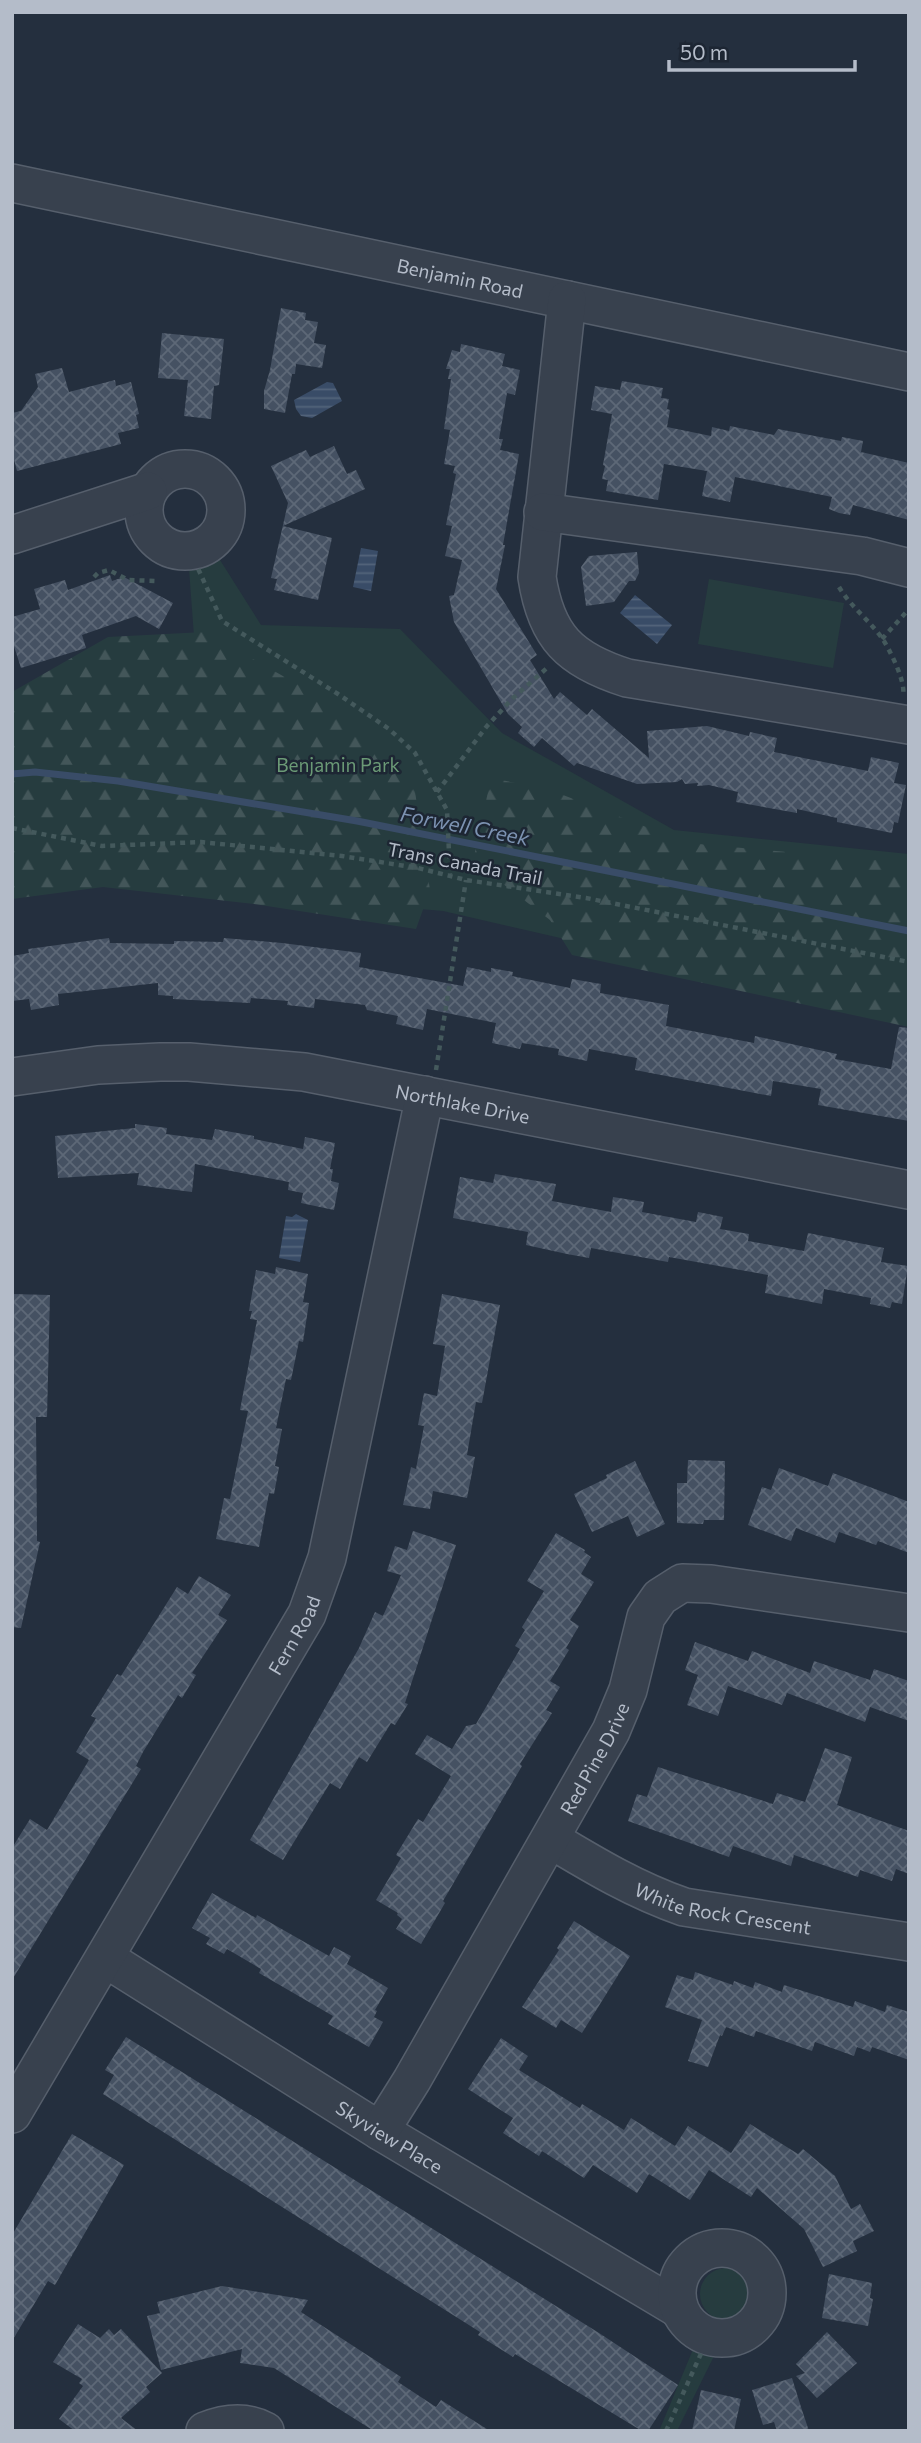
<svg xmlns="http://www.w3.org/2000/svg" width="921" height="2443" font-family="Commissioner,sans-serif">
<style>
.green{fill:#263c3f}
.forest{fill:url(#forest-firs)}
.water{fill:url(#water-rules)}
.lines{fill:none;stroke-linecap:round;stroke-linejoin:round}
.stream{stroke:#394c67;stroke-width:7}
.building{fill:url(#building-cross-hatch)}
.minor-casing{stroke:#565f6c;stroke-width:40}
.path{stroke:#44595c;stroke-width:4.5;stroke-dasharray:5 5;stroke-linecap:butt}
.minor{stroke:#38414e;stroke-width:37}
.labels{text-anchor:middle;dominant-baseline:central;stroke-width:5;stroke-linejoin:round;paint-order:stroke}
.street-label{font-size:19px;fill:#b4bcc9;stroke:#1d2633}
.park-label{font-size:19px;fill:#6b9a76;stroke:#1d2633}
.water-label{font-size:21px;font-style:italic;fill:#7c92b1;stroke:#1d2633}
</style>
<defs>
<pattern id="forest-firs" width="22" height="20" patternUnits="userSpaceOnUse" patternTransform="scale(1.75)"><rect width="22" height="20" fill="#263c3f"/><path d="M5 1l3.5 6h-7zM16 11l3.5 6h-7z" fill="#435659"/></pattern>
<pattern id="water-rules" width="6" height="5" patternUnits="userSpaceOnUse" patternTransform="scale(1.75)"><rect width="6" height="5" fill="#394c67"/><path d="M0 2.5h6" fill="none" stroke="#53647b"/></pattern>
<pattern id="building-cross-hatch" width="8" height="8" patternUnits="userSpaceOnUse" patternTransform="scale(1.75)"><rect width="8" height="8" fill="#455162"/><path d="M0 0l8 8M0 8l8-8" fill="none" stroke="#5d6877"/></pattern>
</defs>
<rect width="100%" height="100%" fill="#242f3e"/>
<path class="green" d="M220,560L261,625L400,629L502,733L674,830L909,854V1018L443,911L65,879L195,650L189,569Z
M709,579L844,603L833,668L698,644Z
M700 2294a26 26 0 1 1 52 0a26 26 0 1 1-52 0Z
M694,2347L715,2354L677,2431H659Z"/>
<path class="forest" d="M205,632L338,707L414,785L430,890L416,929L254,904L103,887L12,899V692L108,637Z
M491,778L550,790L688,843L909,863V1027L572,955L550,920L473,861Z"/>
<path class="water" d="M327,382L333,383L342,401L312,418L301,416L296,409L294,400Z
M361,548L378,551L371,591L353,587Z
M635,595L672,625L657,644L620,613Z
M296,1214L308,1220L300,1262L279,1258L286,1216L292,1217Z"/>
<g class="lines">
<path class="stream" d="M12,774L35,772L118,781L357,821L909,931"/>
</g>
<path class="building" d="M281,308L306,313L305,320L318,322L314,343L326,345L322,368L296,364L295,374H292L285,413L264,409V391L270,370Z
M162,333L224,339L219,385L214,386L211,419L184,416L188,380L158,378Z
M461,344L505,354L502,366L520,370L515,395L507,393L499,439H503L500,450L519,454L503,545H505L496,589L537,655L530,660L554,699L560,692L587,715L592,709L649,758L647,731L707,726L749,736L750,732L777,738L774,752L868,771L871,757L899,763L894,783L906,785L898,823L894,822L892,833L837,822V818L797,809V813L736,802L738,792L709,785L697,786L698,783L685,784L682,779L677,782L637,784L577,763L574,766L542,738L534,747L518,733L522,727L508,714L454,622L449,596L454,595L462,560L445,556L452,526L446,525L456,474L453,473L455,466L444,464L450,430L444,429L451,379H448L450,369H446L452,350L460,352Z
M62,368L69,392L115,380L116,386L131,382L139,414L136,415L139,428L118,433L121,444L17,471L12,452V413L21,411L38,387L35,374Z
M622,381L663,388L661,398L669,399L667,409L670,410L667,427L711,436L712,427L729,431L730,426L774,435L778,429L841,441L842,437L863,441L861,452L909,463V520L853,505L850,515L839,513L829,509L832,497L735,477L730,502L702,496L707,471L664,464L658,500L606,491L608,480L602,479L605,466L603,465L612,414L591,410L595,386L620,390Z
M334,446L347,474L356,470L365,489L283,526L332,538L318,600L274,590L277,579L271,578L288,503L271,466L306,450L310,457Z
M637,552L639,573L635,581H629L614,602L586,606L581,567L589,556Z
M110,575L112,581L124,577L173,603L159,629L136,616L82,635L86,648L21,668L12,640V617L40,609L34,589L65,580L68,590Z
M109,938L110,943L174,944V941L223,942L224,938L282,943L361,953L359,967L463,986L467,967L491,972V968L513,972L512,976L570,988L572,979L601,984L600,993L669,1005L666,1026L754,1043L755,1036L837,1054L835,1059L891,1069L899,1027L909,1028V1121L818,1105L821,1089L773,1081L771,1096L635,1070L637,1058L589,1049L587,1061L558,1055L559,1049L522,1043L520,1049L492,1043L496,1023L427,1009L423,1030L396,1024L398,1016L367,1010L365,1005L315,999L314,1008L287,1005L288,1001L251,998L250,1003L173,999V996L158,995V983L58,994L59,1005L31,1010L29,999L12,1001V956L29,953L28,949Z
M135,1124L167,1128L166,1134L212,1140L215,1129L254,1136V1139L303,1149L305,1137L335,1143L330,1169H333L331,1181L339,1183L334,1210L301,1203L303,1193L288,1190L289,1182L195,1164L192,1192L137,1185L139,1173L58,1178L55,1136L135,1128Z
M495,1174L556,1184L552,1201L611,1212L613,1197L644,1202L642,1212L696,1222L698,1212L723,1217L720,1229L749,1234L748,1241L804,1251L808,1233L884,1248L881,1262L908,1266L902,1304L892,1302L890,1308L870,1304L871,1298L824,1289L822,1304L765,1293L768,1275L669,1257L668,1262L591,1248L589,1258L567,1254L526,1245L528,1232L453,1218L460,1177L493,1183Z
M276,1267L308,1274L303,1302L309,1303L303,1342L299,1341L291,1380L286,1379L276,1428L282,1429L275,1466L279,1467L274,1494L269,1493L259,1547L216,1539L224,1498L230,1499L248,1411L240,1410L257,1320L250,1319L252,1311H249L256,1270L275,1274Z
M12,1294L50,1295L47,1417H36L37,1541L40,1542L21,1628L12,1627Z
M442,1294L500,1305L482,1403L476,1402L467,1455L475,1457L467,1498L433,1491L430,1509L403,1505L411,1467L416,1469L424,1426L418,1425L424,1393L437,1396L445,1346L433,1344Z
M688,1460L725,1461L724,1520H704L703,1524L677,1523V1483H687Z
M635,1461L665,1524L637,1537L628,1516L592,1532L574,1494L607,1478L606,1475Z
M779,1468L828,1486L833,1473L909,1502V1553L878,1541L876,1545L839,1532L835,1543L796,1528L791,1541L748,1525L762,1487L771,1490Z
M413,1531L456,1545L405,1703L408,1704L395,1725L391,1723L367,1762L359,1757L340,1789L330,1783L283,1860L250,1840L359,1648L375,1612L383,1616L401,1575L387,1571L395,1546L407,1550Z
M556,1533L585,1550L584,1552L591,1557L581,1574L594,1582L570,1620L579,1626L566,1648L569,1650L550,1681L560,1687L546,1710L552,1713L520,1764L522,1766L443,1901L445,1903L421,1944L396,1929L402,1919L397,1915L398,1913L376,1900L401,1858L396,1855L418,1819L423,1822L451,1776L415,1754L427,1735L452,1749L466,1726L476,1724L520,1649L515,1646L525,1630L522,1627L544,1591L527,1581Z
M199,1576L231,1595L218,1615L227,1620L192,1673L196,1675L182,1698L178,1695L143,1752L136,1766L141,1769L12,1980V1848L30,1819L47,1830L89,1760L76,1752L96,1718L91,1716L117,1674L121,1676L177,1587L188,1594Z
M695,1642L748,1661L752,1651L810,1673L814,1661L870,1680L874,1669L903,1679L909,1681V1721L870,1707L865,1722L787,1693L782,1705L728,1686L718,1716L687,1705L698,1675L685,1670Z
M825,1748L852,1757L837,1805L909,1831V1874L896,1869L892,1881L860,1870L858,1877L794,1855L791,1866L733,1846L729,1857L628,1821L637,1794L647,1797L658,1767L773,1804L777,1793L805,1802Z
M212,1893L256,1918L257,1915L329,1956L334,1947L351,1956L347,1964L388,1988L375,2010L377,2011L374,2017L383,2022L369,2047L328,2024L333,2016L259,1973L261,1969L227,1949L224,1954L206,1944L210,1938L192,1928Z
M574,1921L630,1956L582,2033L561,2020L556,2028L522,2007L559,1950L557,1948Z
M695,1972L733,1985L734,1981L753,1988L755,1982L782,1992L784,1985L853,2007L855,2001L885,2012L887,2005L909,2012V2060L872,2047L870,2052L857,2047L854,2056L815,2042L812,2051L756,2031L754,2037L726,2027L722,2036L720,2035L708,2067L688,2061L702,2020L665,2007L677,1975L693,1980Z
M126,2037L599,2333L678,2385L648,2431H642L515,2354L513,2357L478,2335L480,2332L103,2094L114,2075L105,2070Z
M501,2038L528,2056L519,2070L580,2108L582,2104L624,2130L631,2118L675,2146L688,2126L731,2153L750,2124L798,2154L803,2149L835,2176L851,2209L860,2204L874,2231L853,2241L857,2251L823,2267L804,2229L757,2188L751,2197L709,2170L690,2200L649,2174L637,2193L593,2165L584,2178L542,2151L539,2156L503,2133L513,2118L468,2089Z
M72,2134L124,2165L55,2285L48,2281L12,2341V2235Z
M829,2274L872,2283L870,2298L873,2299L868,2326L822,2318Z
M222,2286L308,2300L301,2312L401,2377L398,2382L436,2407L441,2400L490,2431H374L274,2368L240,2363L242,2349L161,2370L147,2316L160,2313L157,2302Z
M78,2324L100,2338L109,2329L114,2335L121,2329L162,2373L146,2387L150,2392L121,2418L138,2431H75L59,2419L83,2386L79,2383L82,2379L53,2362Z
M827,2332L857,2363L817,2398L796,2376L805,2373L796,2364Z
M792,2378L801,2407L809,2431H777L774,2422L763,2425L752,2390Z
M701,2390L741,2399L734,2431H692Z"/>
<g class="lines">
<defs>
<g id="minor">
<path id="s1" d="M12,183L909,372"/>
<path d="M567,300L537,577C546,637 570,660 627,678L909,725"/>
<circle cx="185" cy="510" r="41"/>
<path d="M543,512L862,556L909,568"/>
<path d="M12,535L148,491"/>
<path id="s2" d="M12,1077L98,1065L160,1062H189L304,1072L909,1190"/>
<path id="s3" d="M550,1839C595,1866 635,1890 684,1907L909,1942"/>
<path id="s4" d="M105,1958L380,2131L679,2309"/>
<path id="s5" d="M12,2114L307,1614L327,1558L425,1095"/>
<path id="s6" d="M380,2131L412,2080L611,1731L628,1690L646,1617L660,1597L682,1583L711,1584L909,1613"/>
<circle cx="722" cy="2293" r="45"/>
<path d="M205,2431C225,2423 245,2420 265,2431"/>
</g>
</defs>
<use href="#minor" class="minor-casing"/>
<path class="path" d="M190,551L222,621L338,694L389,729L415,753L447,810L450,874
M94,577L98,573L109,570L128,580L157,581
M839,587C851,607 869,620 882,638C890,650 906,682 903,695
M882,639L909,609
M437,792L487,726L513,698L547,668
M12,828L102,846L201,842L342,856L418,868L466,880L586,898L909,962
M436,1070L466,880
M666,2431L709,2336"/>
<use href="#minor" class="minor"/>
</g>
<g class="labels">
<g class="street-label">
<text stroke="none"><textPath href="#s1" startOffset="458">Benjamin Road</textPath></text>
<text transform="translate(465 863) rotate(11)">Trans Canada Trail</text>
<text stroke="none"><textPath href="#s2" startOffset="455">Northlake Drive</textPath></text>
<text stroke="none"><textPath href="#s5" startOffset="556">Fern Road</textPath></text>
<text stroke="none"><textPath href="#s6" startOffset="430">Red Pine Drive</textPath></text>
<text stroke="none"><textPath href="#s3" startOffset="189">White Rock Crescent</textPath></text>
<text stroke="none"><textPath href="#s4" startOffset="336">Skyview Place</textPath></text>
</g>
<g class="park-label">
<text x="338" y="764">Benjamin Park</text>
</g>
<g class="water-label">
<text transform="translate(465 825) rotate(11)">Forwell Creek</text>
</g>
</g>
<rect width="921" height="2443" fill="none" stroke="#b4bcc9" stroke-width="28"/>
<path d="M669 60v10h186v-10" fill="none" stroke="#b4bcc9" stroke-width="3.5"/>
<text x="680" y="60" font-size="21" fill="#b4bcc9" stroke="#1d2633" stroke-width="5" paint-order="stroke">50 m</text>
</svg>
